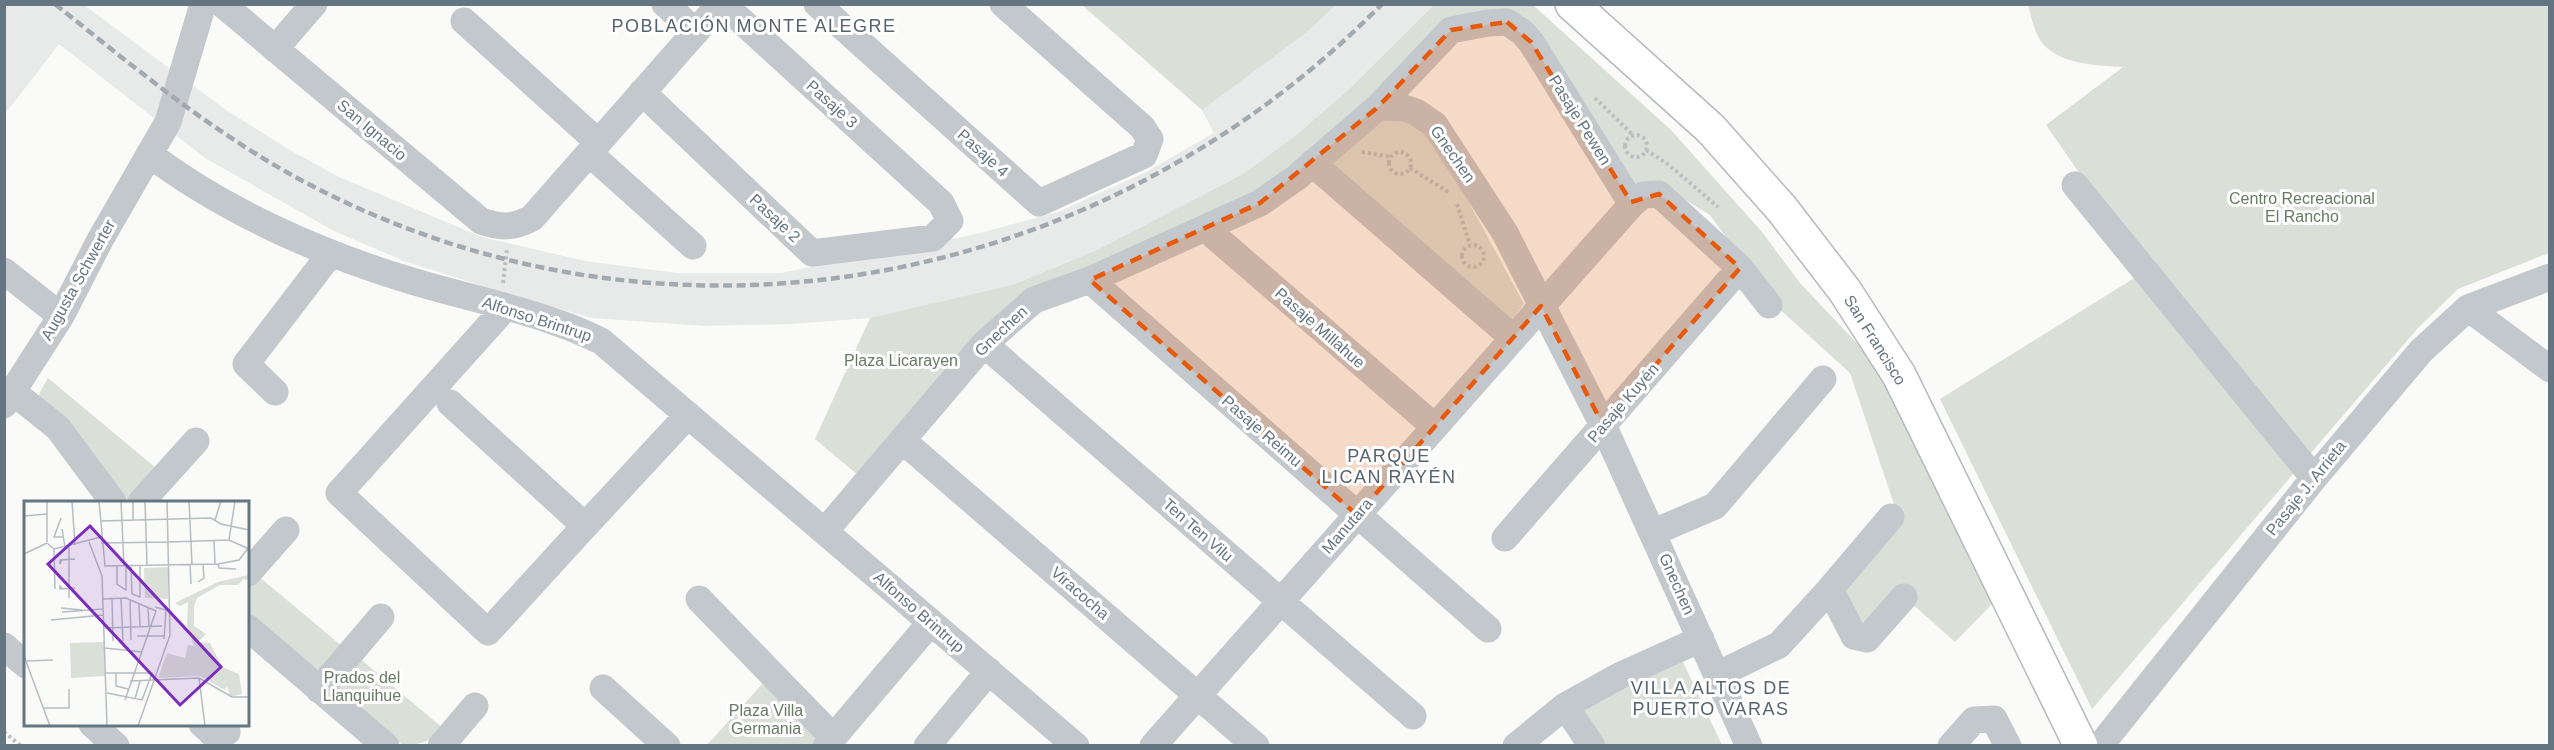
<svg xmlns="http://www.w3.org/2000/svg" width="2554" height="750" font-family="Arial,sans-serif">
<style>
.built{fill:#e8e9e9}
.green{fill:#dadfd7}
.lines{fill:none;stroke-linecap:round;stroke-linejoin:round}
.major-casing{stroke:#b5babe;stroke-width:36}
.path{stroke:#bbbfc2;stroke-width:4;stroke-dasharray:3 3;stroke-linecap:butt}
.minor{stroke:#c3c8cc;stroke-width:27}
.major{stroke:#fff;stroke-width:33}
.rail{stroke:#a2aab0;stroke-width:4.5;stroke-dasharray:9 4.5;stroke-linecap:butt}
.marked{fill:#e8590c;fill-opacity:0.2;stroke:#e8590c;stroke-width:4.5;stroke-dasharray:12 8;stroke-linejoin:round}
.labels{text-anchor:middle;dominant-baseline:central;stroke-width:6;stroke-linejoin:round;paint-order:stroke}
.street-label{font-size:16px;fill:#657683;stroke:#fff}
.park-label{font-size:16px;fill:#687a64;stroke:#fff}
.neighbourhood-label{font-size:18px;letter-spacing:1.5px;fill:#57646e;stroke:#fff}
.inset-road{fill:none;stroke:#b5bdc2;stroke-width:1.5}
.view{fill:#7b2cbf;fill-opacity:0.15;stroke:#7b2cbf;stroke-width:3}
.inset-edge{fill:none;stroke:#657683;stroke-width:3}
</style>
<rect width="100%" height="100%" fill="#fafaf8"/>
<path class="built" d="M5,5H84L226,110L288,149L339,177L482,237L585,261L677,273H781L976,234L1058,212L1144,173L1214,133L1202,110L1306,33L1336,5H1434L1347,91L1295,136L1243,174L1097,250L1015,284L870,318L791,324L704,326L592,318L510,295L404,261L334,231L205,158L59,44L5,114Z"/>
<path class="green" d="M1082,5H1336L1306,33L1202,110Z
M1434,5H1533L1671,130L1762,232L1800,283L1887,375L1999,597L1955,642L1910,602L1869,626L1859,625L1841,596L1898,516L1850,373L1776,306L1710,215L1663,186L1635,187L1526,25L1458,20L1367,107L1258,195L1018,308L859,476L815,439L870,318L1015,284L1097,250L1243,174L1295,136L1347,91Z
M2028,5H2549V253L2458,289L2418,328L2092,709L1940,399L2147,270L2046,125L2123,67C2096,65 2057,65 2040,40C2034,30 2031,16 2028,5Z
M1383,118C1409,118 1419,123 1436,142L1524,304L1507,325L1328,173L1333,160Z
M48,378L156,468L125,502L40,402L39,394Z
M257,575L343,647L320,670L311,669L248,615V584Z
M357,656L444,729C432,741 420,745 403,745L335,691Z
M1683,662L1722,745H1600L1577,713L1587,703Z
M764,682L818,731L821,746H706Z"/>
<g class="lines">
<defs>
<path id="major" d="M1572,4L1711,129L1782,209L1845,291L1899,375L2081,746"/>
</defs>
<use href="#major" class="major-casing"/>
<path class="path" d="M1595,98L1633,135
M1625 146a11 11 0 1 1 22 0a11 11 0 1 1-22 0Z
M1646,150L1669,165L1718,207
M1389 163a11 11 0 1 1 22 0a11 11 0 1 1-22 0Z
M1362,152L1391,157
M1410,168L1450,193
M1457,204L1470,245
M1462 256a11 11 0 1 1 22 0a11 11 0 1 1-22 0Z
M503,283L507,249
M4,732L21,746"/>
<path class="minor" d="M222,4L481,221C501,228 513,228 532,218L720,4
M665,4L696,32
M817,4L1039,203L1144,155L1150,139L1142,127L1003,4
M464,21L598,142
M275,49L314,4
M642,92L812,253L933,238L950,221L941,203L723,4
M1378,107L1451,30L1488,23L1507,22L1522,32L1531,42L1632,204L1643,195L1659,194L1740,268L1769,305
M589,153L693,246
M149,154C222,209 314,251 402,278C452,294 505,304 555,322C571,327 586,334 601,341L1076,746
M1312,163L1513,338
M2075,185L2314,478
M1205,228L1435,427
M4,271L61,316
M1090,280L1488,629
M505,308L339,493L488,632L585,526
M2468,308L2550,369
M984,344L1413,716
M13,392L58,428L113,502
M275,392L246,364L331,253
M450,403L585,526L688,415
M4,405L61,316L100,240L168,122L203,4
M903,441L1256,746
M141,502L196,441
M825,531L984,344L1034,300L1090,280L1260,203L1296,178L1378,107L1404,108L1416,112L1435,125L1505,233L1603,425L1749,746
M1654,532L1715,506L1823,379
M1505,538L1740,268
M248,573L286,530
M1830,589L1854,636L1867,639L1904,597
M699,599L833,737
M248,628L386,746
M4,646L26,665
M1717,675L1779,645L1830,589L1891,517
M603,688L667,746
M319,690L381,617
M1565,706L1592,746
M92,724L116,746
M202,724L217,738L227,732L226,724
M441,746L475,706
M826,746L931,622
M927,746L989,671
M1153,746L1632,204
M1516,746L1565,706L1619,676L1701,639
M1951,746L1974,720L1994,719L2008,746
M2100,746L2314,478L2421,351L2468,308L2550,277"/>
<use href="#major" class="major"/>
<path class="rail" d="M55,4C141,73 224,142 322,191C680,371 1105,286 1382,4"/>
</g>
<path class="marked" d="M1507,22L1531,42L1631,202L1659,194L1740,268L1603,425L1541,306L1357,515L1090,280L1260,203L1378,107L1451,30Z"/>
<g class="labels">
<g class="street-label">
<text transform="translate(832 104) rotate(42)">Pasaje 3</text>
<text transform="translate(1580 120) rotate(58)">Pasaje Pewen</text>
<text transform="translate(372 130) rotate(40)">San Ignacio</text>
<text transform="translate(983 153) rotate(42)">Pasaje 4</text>
<text transform="translate(1453 154) rotate(55)">Gnechen</text>
<text transform="translate(775 218) rotate(43)">Pasaje 2</text>
<text transform="translate(78 280) rotate(-61)">Augusta Schwerter</text>
<text transform="translate(537 319) rotate(18)">Alfonso Brintrup</text>
<text transform="translate(1320 328) rotate(41)">Pasaje Millahue</text>
<text transform="translate(1001 331) rotate(-43)">Gnechen</text>
<text transform="translate(1875 340) rotate(58)">San Francisco</text>
<text transform="translate(1623 403) rotate(-49)">Pasaje Kuyén</text>
<text transform="translate(1262 431) rotate(41)">Pasaje Reimu</text>
<text transform="translate(2306 488) rotate(-51)">Pasaje J. Arrieta</text>
<text transform="translate(1347 526) rotate(-49)">Manutara</text>
<text transform="translate(1198 530) rotate(41)">Ten Ten Vilu</text>
<text transform="translate(1677 584) rotate(66)">Gnechen</text>
<text transform="translate(1080 593) rotate(41)">Viracocha</text>
<text transform="translate(919 612) rotate(41)">Alfonso Brintrup</text>
</g>
<g class="park-label">
<text x="2302" y="198">Centro Recreacional<tspan x="2302" dy="18">El Rancho</tspan></text>
<text x="901" y="360">Plaza Licarayen</text>
<text x="362" y="677">Prados del<tspan x="362" dy="18">Llanquihue</tspan></text>
<text x="766" y="710">Plaza Villa<tspan x="766" dy="18">Germania</tspan></text>
</g>
<g class="neighbourhood-label">
<text x="754" y="26">POBLACIÓN MONTE ALEGRE</text>
<text x="1389" y="456">PARQUE<tspan x="1389" dy="21">LICAN RAYÉN</tspan></text>
<text x="1711" y="688">VILLA ALTOS DE<tspan x="1711" dy="21">PUERTO VARAS</tspan></text>
</g>
</g>
<g transform="translate(24 501)">
<rect width="225" height="225" fill="#fafaf8"/>
<path d="M144,66V98L121,97L120,67ZM225,74V79L219,78L214,84H196L173,97L170,106V125L182,133L174,141L186,142L198,166L215,173L218,193L206,196L203,185L201,189L176,175L134,177L143,152L161,157L164,144L170,145L163,124L164,101L156,105L151,102L194,81ZM80,141L81,175L47,177L46,142Z" fill="#dadfd7"/>
<path class="inset-road" d="M23,0V41M48,0L51,44M75,0L81,65L194,63L215,59L225,46M97,0L100,65M109,0V19M121,0L123,64M165,0L168,63M0,15L23,13M37,17L30,36H39M191,19L197,0M76,20L187,17L197,23L225,29M38,28L41,46M190,39L191,63M205,39L211,0M65,41L78,75L83,225M144,41L205,39L225,48M23,42L30,48L77,36M77,42L144,41M45,46V97M30,48L31,88M0,53L23,42M38,59L36,63V59L51,58M166,63L167,83M194,63L195,67L212,68M93,65V83L102,89V65M107,65L108,93L116,96V64M174,81L180,77L179,63M39,88L36,85V88L51,87M88,97L89,140M97,97L99,140M79,98L102,97L132,110L101,199M106,99L107,139M115,103L116,126M124,106L125,126M131,106L142,109L140,138M37,107L58,109M38,111L79,108M27,119L79,114M80,127L138,125M113,135H140M81,147L118,151M0,155L26,225M3,160L29,159M82,172H128L118,199L83,192M92,172V185L104,188M175,177L181,225M106,180L175,177L208,196H225M111,198L116,180M20,207H45V188M114,225L146,134L143,0"/>
<path class="view" d="M66,25L197,166L156,204L24,63Z"/>
<rect width="225" height="225" class="inset-edge"/>
</g>
<rect width="2554" height="750" fill="none" stroke="#657683" stroke-width="12"/>
</svg>
